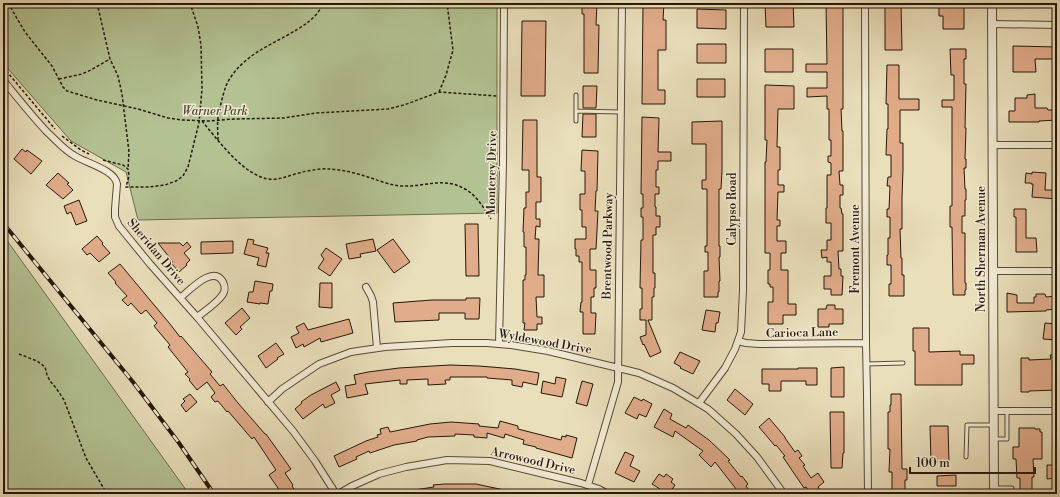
<svg xmlns="http://www.w3.org/2000/svg" width="1060" height="497" font-family="'Libre Bodoni',serif">
<style>
.green{fill:#b3c293;stroke:#6c6c4e}
.building{fill:#e1ac8a;stroke:#26170a}
.lines{fill:none;stroke-linecap:round;stroke-linejoin:round}
.service-casing{stroke:#574936;stroke-width:5}
.minor-casing{stroke:#574936;stroke-width:8}
.tertiary-casing{stroke:#574936;stroke-width:10}
.path{stroke:#26170a;stroke-width:1.5;stroke-dasharray:3 2;stroke-linecap:butt}
.service{stroke:#f1ead3;stroke-width:3}
.minor{stroke:#f1ead3;stroke-width:6}
.tertiary{stroke:#f1ead3;stroke-width:8}
.rail-casing{stroke:#26170a;stroke-width:4}
.rail{stroke:#f1ead3;stroke-width:2.5;stroke-dasharray:8;stroke-linecap:butt}
.labels{text-anchor:middle;dominant-baseline:central;stroke-width:3;stroke-linejoin:round;paint-order:stroke}
.park-label{font-size:12px;font-style:italic;fill:#504a33;stroke:#f1ead3}
.street-label{font-size:12px;fill:#26170a;stroke:#f1ead3}
</style>
<rect width="100%" height="100%" fill="#e9dfbb"/>
<filter id="stains"><feTurbulence type="fractalNoise" baseFrequency=".005" numOctaves="4"/><feColorMatrix values="0 0 0 0 .2 0 0 0 0 .09 0 0 0 0 .02 0 0 0 .5 -.17"/></filter>
<radialGradient id="worn" r=".72"><stop offset=".6" stop-color="#630" stop-opacity="0"/><stop offset="1" stop-color="#630" stop-opacity=".3"/></radialGradient>
<path class="green" d="M3,3H497V213L138,220L126,172L71,141L3,63Z
M3,235L189,494H3Z"/>
<path class="building" d="M582,3H597L596,25H599L598,73H584V14H582Z
M643,3H664L663,20H666V50H658V90H665V104H642Z
M793,3L794,27H766L765,4Z
M826,3H843V109H841L842,131H843V171H839L840,185H843V195H840V208H841L842,214H843V251H838L839,269H841V276H843L842,295H831V289H824V276H831V262H827V257L822,258L821,250H827V240H831V223H826V208H827V175H831V163L828,162V156H831V140H829V109H827V96L807,97V88H827V72H806V64H827Z
M885,3H901L902,50H885Z
M939,3H964V29H943V16H939Z
M697,9L726,10V29L697,28Z
M522,21H546L545,96H521Z
M697,44H726V63H697Z
M1013,46L1057,47V59H1035L1036,72H1013Z
M765,49H793V72H765Z
M950,49H966V59H964V84H966L965,128H966L965,159H966V168H964L965,189H966V200H965V216H962V233H965V283H966V290H965V295H953L952,227H950V206H952V107H942V100H954V75H951Z
M887,65H899V99H919V110H900V143H903V169L902,197V229H900L901,258H902V275H904V296H889V284H891V265H887V255H888V238H890V217H887V209H889L890,186H887L888,177H891V155H886L887,129H888V104H886Z
M697,79H725V97H697Z
M765,85L794,86V109H778L777,147H780V170H778V185H784V192H778L777,220H780V226H777V241H786V253H781V270H788V304H796V315H783V324H768V302H773V287H770V284H768V270H770V253H765V162H766L767,140H765Z
M583,86H597L596,108H583Z
M1035,94V108H1047L1048,110H1057V120L1039,121V122H1009V111H1015V98H1027V95Z
M583,114H596V137H582Z
M642,117L659,118L658,152H671V161H658V170H656V187H659V194H655V207H656V216H660V227H656V235H653V273H655V288H654V297H652V320H648L661,352L650,357L644,344L643,345L640,337L646,335V320H640V309H642V288H640L641,240H643V217H641V208H643V194H641Z
M523,120H537V177H541V202H536V219H540V227L536,226L535,239H539L538,275H544V297H536L537,317H542V324H537V330H524L525,323H523V280H525V275H526V247H524V232H523L524,208H526V192H529V170H522Z
M722,121V171L721,189H719V246H720V257H719L720,281H719V292H718V297H704V271H708V252H705V246H707V189H702V180H706V144H692V122Z
M22,149L26,152L27,150L42,161L31,174L14,159Z
M582,150L598,151L597,191H596L595,211H598L596,249H590V270H596V288H594V297H591V313H596L595,334H583V312H580L581,302H582V262H579V256H576V249H575V239H586V227H582V210H580V194H585V171H581Z
M1032,172L1046,173L1045,190H1057V199L1032,197L1033,184H1031V183H1025L1026,173L1032,174Z
M58,173L69,183L67,184L73,190L63,199L46,185Z
M79,200L87,221L76,225L71,212L67,214L64,206Z
M1014,209H1026V238H1036L1037,252H1016V217H1014Z
M465,224H478L479,276H466Z
M97,236L103,243L102,244L110,253L99,262L90,253L87,255L82,249Z
M248,239L254,240L253,244L268,248L266,253H269L266,267L257,265L259,258L244,254Z
M373,239L376,251L360,254L361,257L349,259L346,244Z
M393,239L410,262L394,273L377,250Z
M233,241V253L201,254V242Z
M187,242L191,247L184,253L190,260L186,264L187,265L179,272L171,263L173,262L158,243H180L183,246Z
M326,248L342,259L330,276L318,268L324,259L321,255Z
M120,264L170,324L180,337L181,336L212,372L210,374L220,386L223,384L238,403L265,434H266L291,469L285,473L293,485L292,486L297,494H282L269,475L276,470L254,437L252,439L228,411L227,412L218,401L215,402L211,397L215,393L207,382L197,390L189,380L190,379L185,374L188,372L168,347L170,345L154,326L157,323L146,310L141,314L131,303L128,306L122,300L127,296L115,283L116,282L108,273Z
M255,281L273,284L272,291H270L268,304L260,303V304L247,302L249,292H253Z
M320,283H332V308L319,307Z
M1007,293L1017,295V303H1034V297H1036V294H1045L1046,297L1057,296V309L1046,310V311L1007,312Z
M466,298H480L479,319H465V313H439V320L395,322L393,303L432,300H466Z
M827,305H835V309H843V324H829V327H818V309H826Z
M242,308L250,318L240,327L242,329L236,335L225,323Z
M706,310L720,312L718,323H716L715,332L702,330Z
M349,319L353,333L321,342L320,338L304,347L303,344L296,348L291,337L299,333L296,327L304,323L308,330Z
M1045,323L1057,324L1056,340L1043,339Z
M913,328H929V352L960,351V355H974V364H962V385H915V351H913Z
M276,343L284,354L277,358L278,359L266,368L258,356Z
M680,352L700,361L693,374L680,368L681,367L674,363Z
M1057,354V390L1029,391V392H1021V358H1029V360L1051,359L1050,355Z
M450,365L479,366L515,369L539,373L537,385L523,382L522,387L512,385V380L487,378V377H450V380H445L446,384L428,385V379L407,380V384H400V380L365,384L368,394L347,398L345,386L356,384L354,375L368,372L399,368Z
M844,367V397H831V368Z
M798,368H817V385H806V381H781V391H769V384H762V369H798Z
M556,377L566,379L562,397L541,393L543,381L555,384Z
M582,381L593,384L587,406L576,403Z
M336,382L340,390L331,395L335,403L325,408L323,404L303,419L295,409L302,403L301,402L311,395Z
M735,389L753,404L745,415L727,400Z
M190,394L197,402L186,412L181,405L185,401L183,399Z
M891,394H901L902,469H907V480H905V492H892V472H889L890,449H888V412H890V405H891Z
M634,397L642,401L643,399L652,404L646,417L639,414L637,419L625,413Z
M664,409L672,414L670,419L686,428L688,425L709,440L730,460L728,461L741,477L742,476L748,484L746,486L752,494H740L715,462L711,467L699,455L703,451L675,431L673,437L654,427Z
M830,412H844V453H843L842,468H831Z
M769,418L785,437V438L795,452L798,450L802,456L799,458L805,465L803,466L811,478L818,473L824,482L818,487L821,491L816,494H811L806,487L804,488L783,457L785,456L776,445L775,446L759,427Z
M500,421L518,426V429L561,440L562,436L566,437V435L577,438L572,458L536,448V447L523,444L524,440L505,434L504,438L487,433V438L474,437V435L455,434V436L428,437L417,440V441L394,445L370,453L369,451L356,457L357,459L339,467L334,456L366,441L378,437L377,435L381,434L380,429L388,427L390,432L430,424L451,422L479,424V426L498,428Z
M930,426H948L949,462H931Z
M1019,428H1035V429H1040V432H1042V459H1033L1034,477H1032V494H1020V478H1017L1016,459H1013V447H1019Z
M625,452L634,456L630,466L640,471L634,482L615,473Z
M1047,465H1057V478L1047,479Z
M659,474L664,477L666,474L673,479L671,482L675,485L669,494H656L660,489L652,484Z
M956,475V486H937V476Z
M445,484H476L509,491L508,494H414V490L434,487L433,485Z"/>
<g class="lines">
<defs>
<path id="service" d="M576,95V111L620,112
M576,121V111
M866,364L903,363
M994,439H1007V411
M966,457L967,425H992
M994,488H1012V494"/>
<path id="minor" d="M865,3L866,343L867,395L868,494
M992,24L1057,25
M3,80C17,97 31,115 47,132C56,140 64,150 75,156C86,163 115,170 117,184L115,209V217L119,226L150,264L197,317L293,431L315,461L336,494
M992,145H1057
M993,271H1057
M366,287L371,296L373,302L377,348
M180,298C189,291 213,264 223,282C225,286 225,291 223,294C219,301 204,312 197,317
M738,341L746,343L759,344L866,343
M499,344L503,163L504,3
M268,402L282,389L319,364L351,352L385,347L452,343H487L511,345L548,351L639,373L673,388L708,409L736,434L757,457L784,494
M699,403L725,368L735,349L741,332L743,290L744,3
M994,411H1057
M588,485L618,382L622,3
M338,494L352,486L379,474L406,467L447,460L490,461L581,483L599,489L608,494"/>
<path id="tertiary" d="M992,3L994,494"/>
</defs>
<use href="#service" class="service-casing"/>
<use href="#minor" class="minor-casing"/>
<use href="#tertiary" class="tertiary-casing"/>
<path class="path" d="M8,3L25,32L52,66L63,87L67,91L97,100L138,109L168,118L182,120L210,121L234,119L284,118L316,113L388,109L404,105L439,92L497,96
M97,3L110,59L118,76L122,94L129,152L128,169
M3,67L55,129
M59,79L82,74L91,70L110,59
M439,92L446,75L453,50L447,3
M202,121C217,139 238,168 261,177C275,183 286,176 299,173C306,171 313,170 320,169C339,168 356,173 374,179C383,182 393,186 403,186C424,187 443,177 463,188C476,194 483,207 491,219
M62,136L81,150L89,154
M218,140C218,133 217,125 218,118C219,110 223,94 226,86C237,61 263,48 286,36C303,26 314,21 324,3
M103,160L123,165L128,169L129,176L126,187H149L165,185L176,181L183,176L188,167L199,123L202,89L201,45L198,27L190,3
M19,354L37,361L45,367L47,375L50,381L56,388L64,400L86,458L107,494"/>
<use href="#service" class="service"/>
<use href="#minor" class="minor"/>
<use href="#tertiary" class="tertiary"/>
<defs>
<path id="rail" d="M3,223L133,382L179,443L214,494"/>
</defs>
<use href="#rail" class="rail-casing"/>
<use href="#rail" class="rail"/>
</g>
<g class="labels">
<g class="park-label">
<text x="215" y="111">Warner Park</text>
</g>
<g class="street-label">
<text transform="translate(492 173) rotate(-89)">Monterey Drive</text>
<text transform="translate(732 209) rotate(-90)">Calypso Road</text>
<text transform="translate(608 246) rotate(-89)">Brentwood Parkway</text>
<text transform="translate(855 249) rotate(-90)">Fremont Avenue</text>
<text transform="translate(981 249) rotate(-90)">North Sherman Avenue</text>
<text transform="translate(156 252) rotate(50)">Sheridan Drive</text>
<text transform="translate(802 333) rotate(-1)">Carioca Lane</text>
<text transform="translate(545 342) rotate(10)">Wyldewood Drive</text>
<text transform="translate(533 461) rotate(13)">Arrowood Drive</text>
</g>
</g>
<rect width="1060" height="497" fill="none" stroke="#e9dfbb" stroke-width="16"/>
<rect x="4" y="4" width="1052" height="489" fill="none" stroke="#26170a" stroke-width="2"/>
<rect x="8" y="8" width="1044" height="481" fill="none" stroke="#26170a"/>
<path d="M910 467v6h125v-6" fill="none" stroke="#26170a" stroke-width="2"/>
<text x="916" y="467" font-size="12" fill="#26170a" stroke="#f1ead3" stroke-width="3" paint-order="stroke">100 m</text>
<rect width="100%" height="100%" filter="url(#stains)"/>
<rect width="100%" height="100%" fill="url(#worn)"/>
</svg>
